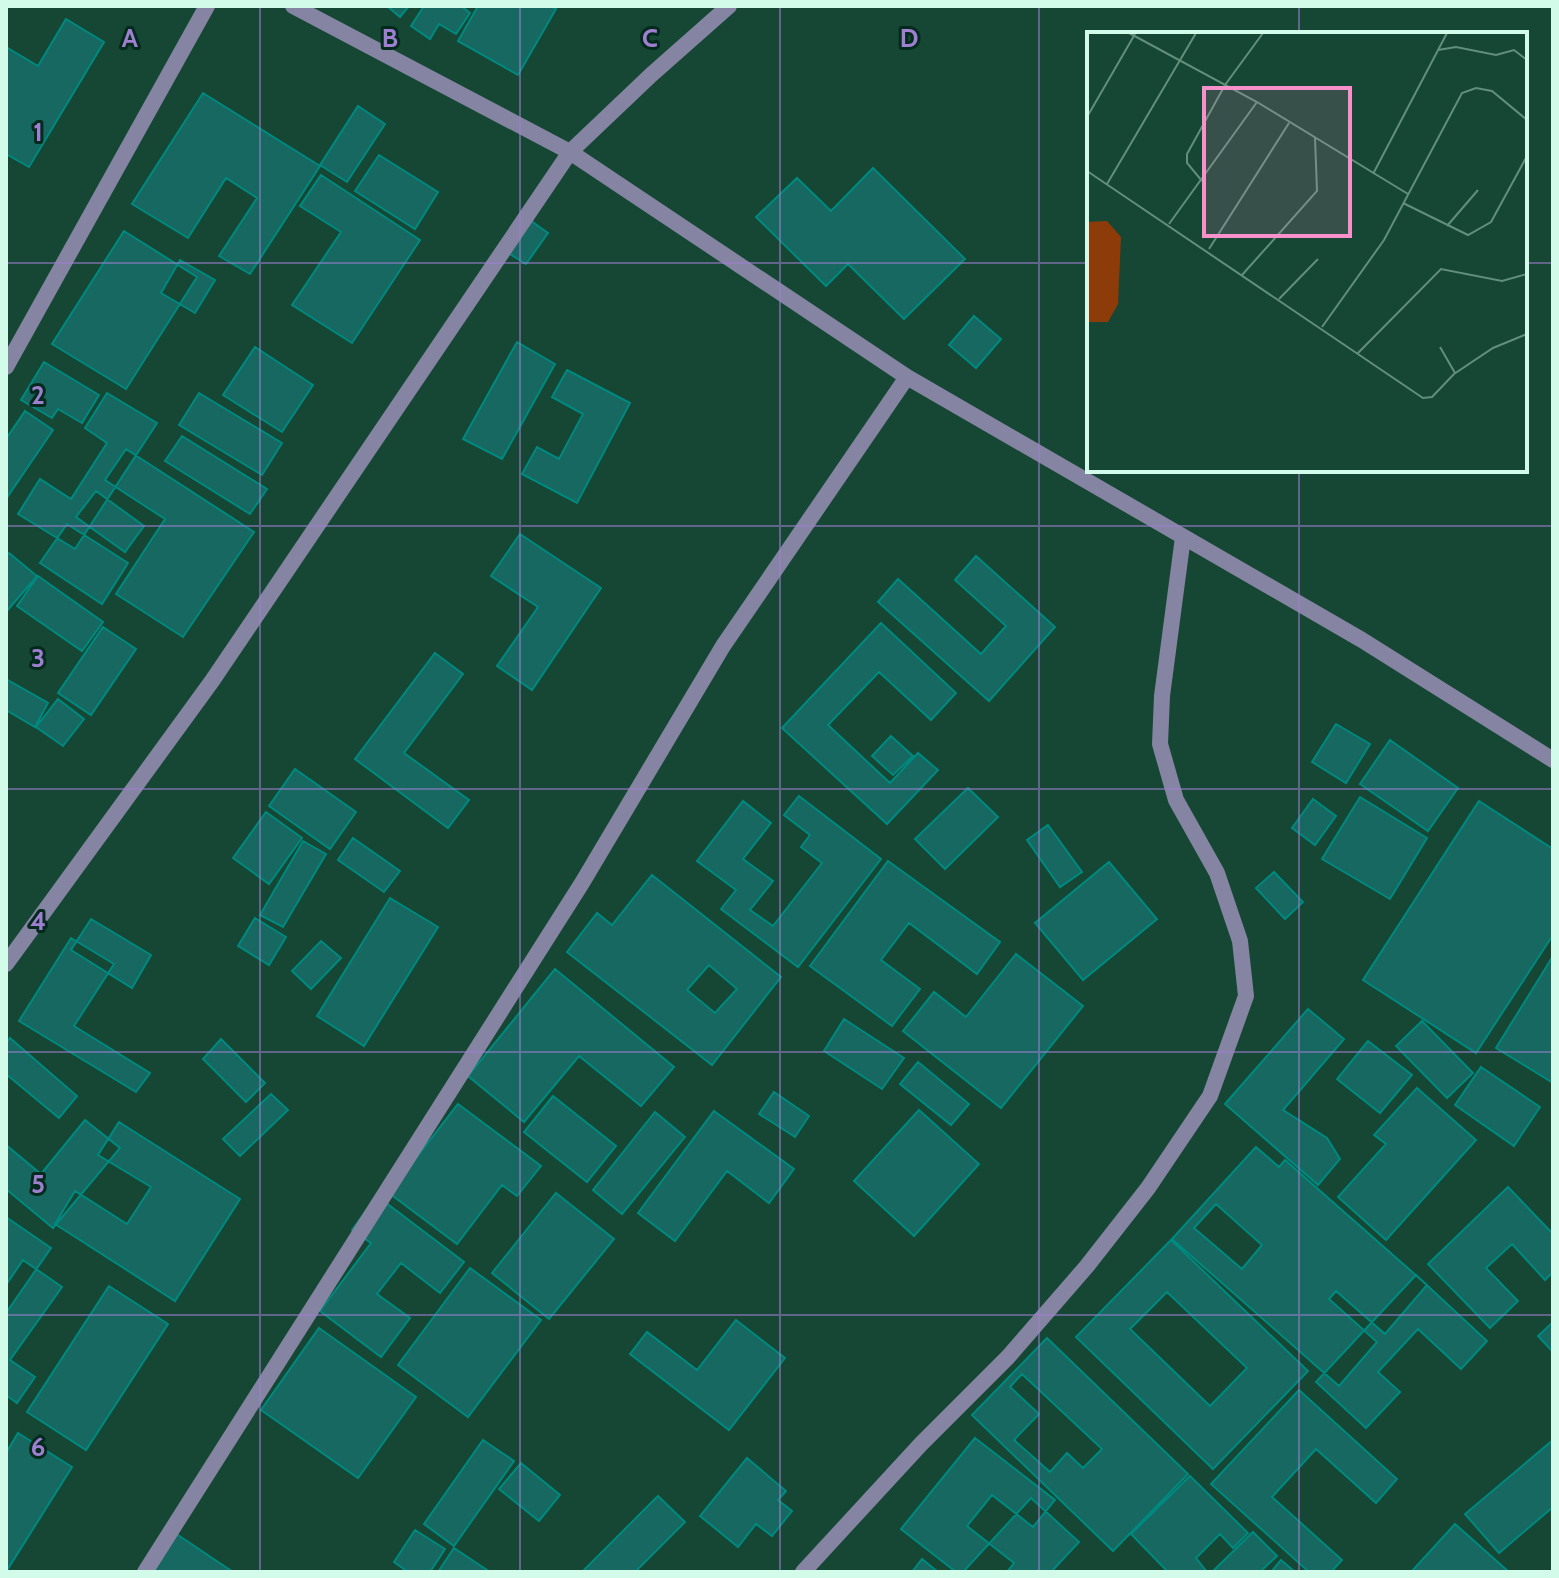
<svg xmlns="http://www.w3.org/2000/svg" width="1559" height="1578" font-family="Cabin,sans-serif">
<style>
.building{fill:#166861;stroke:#00897f;stroke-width:2;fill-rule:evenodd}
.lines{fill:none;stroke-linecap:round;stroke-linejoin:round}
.service{stroke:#8584a2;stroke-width:16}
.minor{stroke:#8584a2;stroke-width:16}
.grid{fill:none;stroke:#9e7fd0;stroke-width:2;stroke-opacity:0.55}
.inset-road{fill:none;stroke:#618f7c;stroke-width:2}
.view{fill:#f890cb;fill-opacity:0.15;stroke:#f890cb;stroke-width:4}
.inset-edge{fill:none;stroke:#d2fce9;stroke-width:4}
.grid-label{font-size:26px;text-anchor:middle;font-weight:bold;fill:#9e7fd0;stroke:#032a1d;stroke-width:6;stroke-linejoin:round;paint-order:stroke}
</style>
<rect width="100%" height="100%" fill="#164634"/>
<path class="building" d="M387,6H409L400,17Z
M424,6H461L470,13L456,34L439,24L430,39L411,26Z
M478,6H550L556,9L518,75L458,41Z
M66,19L104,42L29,167L6,154V47L38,66Z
M203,93L320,166L250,274L219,256L257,198L226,178L188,238L132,204Z
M358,106L385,124L347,182L320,165Z
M379,155L438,192L415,229L355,191Z
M873,168L965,259L904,319L848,264L826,286L756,217L797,178L831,211Z
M321,175L420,240L352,343L292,305L341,232L300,206Z
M527,218L548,233L526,264L505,251Z
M124,231L197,277L126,389L52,344Z
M180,260L215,280L195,313L161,293Z
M974,316L1001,339L976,368L949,345Z
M517,342L555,364L502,459L463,439Z
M255,347L313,385L282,432L223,395Z
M44,362L99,395L82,423L58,409L52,418L21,400Z
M567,370L630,403L577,503L522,474L537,447L559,459L583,414L552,397Z
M107,393L157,423L75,549L18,514L40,479L71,499L107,443L85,428Z
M199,393L282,443L262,475L179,425Z
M25,411L53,430L6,499V439Z
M182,436L267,489L250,514L165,461Z
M126,449L254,532L183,637L116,594L165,519L105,480Z
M96,491L144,526L125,552L76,517Z
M67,524L128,563L102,604L40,563Z
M520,534L601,588L532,690L497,666L538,607L491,576Z
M9,553L37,576L6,612V556Z
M976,556L1055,627L989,701L878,602L898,579L981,654L1006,626L955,580Z
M38,576L103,622L82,651L17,606Z
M881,623L956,693L931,720L879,672L828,725L890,783L918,753L938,770L887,824L782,728Z
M103,627L136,649L91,715L58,693Z
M435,653L463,674L404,753L469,800L448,828L355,759Z
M6,679L48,703L35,727L6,710Z
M58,699L84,719L63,746L36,727Z
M1336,724L1370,744L1346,783L1312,762Z
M891,736L913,756L893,775L872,756Z
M1390,740L1458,788L1428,831L1360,784Z
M295,769L356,812L330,849L269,806Z
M968,788L998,817L945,869L915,839Z
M799,796L881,859L798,967L721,909L736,890L697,861L743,801L771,823L743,859L773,881L750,910L773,926L822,863L801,847L810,835L784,815Z
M1360,797L1427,838L1390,899L1322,859Z
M1313,799L1336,816L1315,845L1292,828Z
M1479,801L1553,849V935L1476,1053L1363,980Z
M266,812L302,838L269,884L233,858Z
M1048,825L1082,872L1060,887L1027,840Z
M353,838L400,871L384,892L338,860Z
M303,841L326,854L283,927L260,915Z
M888,861L1000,942L977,974L909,923L881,960L920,989L892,1026L810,966Z
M1109,862L1157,919L1083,980L1035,923Z
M1274,872L1303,902L1285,919L1256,888Z
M652,875L781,977L712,1065L567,952L597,913L612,925ZM709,965L737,989L715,1013L687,990Z
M390,898L438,927L364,1046L317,1016Z
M255,918L286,937L269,965L238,946Z
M91,919L151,955L132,988L71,950Z
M71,938L114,964L74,1026L150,1073L136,1092L19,1021Z
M321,941L341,958L311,989L292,971Z
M1016,954L1083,1006L1001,1108L903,1031L934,992L966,1017Z
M1553,956V1083L1496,1048Z
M555,969L674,1067L641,1106L579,1056L524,1122L468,1076Z
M1308,1009L1344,1039L1283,1110L1327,1138L1340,1159L1318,1185L1225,1104Z
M844,1019L904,1058L882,1089L824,1051Z
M1422,1021L1473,1073L1447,1098L1396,1046Z
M10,1038L77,1096L59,1118L6,1074V1043Z
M221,1039L265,1083L246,1102L203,1059Z
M1368,1041L1412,1075L1380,1113L1337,1079Z
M918,1062L969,1104L951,1125L900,1084Z
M1481,1067L1540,1107L1514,1146L1455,1105Z
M1417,1088L1476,1140L1386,1240L1338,1197L1386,1144L1374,1135Z
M774,1092L809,1116L795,1137L759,1114Z
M271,1094L288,1110L240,1156L223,1139Z
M553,1096L616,1146L587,1182L524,1132Z
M458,1104L541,1166L517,1196L502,1185L457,1244L389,1193Z
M919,1110L979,1164L914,1236L854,1181Z
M714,1111L794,1169L769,1203L727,1171L675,1241L638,1213Z
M655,1112L685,1137L622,1214L593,1190Z
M85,1120L120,1148L53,1228L6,1189V1145L41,1174Z
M119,1122L240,1199L175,1301L55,1224L75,1191L127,1224L151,1187L98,1155Z
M1256,1147L1279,1167L1285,1160L1427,1285L1385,1334L1336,1291L1329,1299L1377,1342L1339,1386L1172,1239ZM1216,1204L1262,1245L1242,1269L1194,1228Z
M1508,1187L1553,1234V1272L1545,1280L1512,1244L1486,1268L1518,1301L1490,1328L1428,1264Z
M556,1193L614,1239L549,1319L492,1273Z
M377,1196L464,1262L440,1293L401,1263L377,1294L410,1318L381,1357L320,1311L371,1243L352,1230Z
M6,1217L51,1248L6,1313Z
M1171,1240L1308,1371L1213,1469L1076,1337ZM1167,1292L1247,1368L1210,1406L1130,1329Z
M23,1260L62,1287L10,1360L35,1377L17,1403L6,1395V1285Z
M470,1268L541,1320L468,1417L398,1365Z
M1416,1275L1487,1341L1461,1369L1418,1329L1378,1372L1400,1392L1366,1428L1316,1382Z
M109,1286L168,1324L86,1450L27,1412Z
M736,1320L785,1358L729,1430L630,1354L647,1332L697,1370Z
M1553,1322V1352L1538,1336Z
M319,1328L416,1397L358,1478L261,1410Z
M1047,1338L1188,1474L1113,1551L972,1415ZM1022,1374L1102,1449L1083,1468L1067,1453L1050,1472L1014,1440L1039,1414L1010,1387Z
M1299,1390L1397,1479L1376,1503L1316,1449L1272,1497L1342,1560L1331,1572H1309L1211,1484Z
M18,1433L72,1467L6,1572V1453Z
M975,1438L1055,1500L1033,1527L992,1495L967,1526L1014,1563L1007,1572H956L901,1529Z
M483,1440L514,1461L454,1546L424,1524Z
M1553,1440V1507L1499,1553L1465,1514Z
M747,1458L786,1491L778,1500L792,1511L772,1536L756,1524L738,1547L700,1516Z
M521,1463L560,1495L539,1521L499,1489Z
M1190,1476L1248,1533L1233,1548L1220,1534L1196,1558L1207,1572H1168L1131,1534Z
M658,1496L685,1522L635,1572H582Z
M1031,1498L1079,1542L1051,1572H963Z
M1455,1524L1509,1572H1411Z
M415,1530L445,1549L430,1572H408L394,1562Z
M172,1531L233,1572H144Z
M1253,1532L1277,1556L1260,1572H1212Z
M454,1548L490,1572H438Z
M922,1559L938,1572H912Z
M1281,1560L1295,1572H1271Z"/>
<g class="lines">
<path class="service" d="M570,152L651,75L729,6"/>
<path class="minor" d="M293,6L570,152L907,377L1362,640L1553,760
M6,367L207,6
M6,964L212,681L570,152
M145,1572L582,883L723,646L907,377
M803,1572L921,1444L1008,1357L1087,1266L1148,1188L1210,1096L1246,996L1240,941L1217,873L1176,800L1160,744L1162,696L1183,537"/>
</g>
<path class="grid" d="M260,6V1572M520,6V1572M780,6V1572M1039,6V1572M1299,6V34M6,263H1089M1525,263H1553M1299,470V1572M6,526H1553M6,789H1553M6,1052H1553M6,1315H1553"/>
<g transform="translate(1087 32)">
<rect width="440" height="440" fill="#164634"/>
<path d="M20,189L34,205L31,272L21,290H0V190Z" fill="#8d3c09"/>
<path class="inset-road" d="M42,1L170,70L321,162M351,18L369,15L409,23L427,18L440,28M0,85L48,2M0,139L336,366L345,365L367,342L406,316L440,302M286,142L360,1M115,149L100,131V122L138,53L176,1M20,152L109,1M316,171L381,203L404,190L440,124M82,192L170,70M360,194L391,158M122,217L202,91M155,243L230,159L228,106M192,267L231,227M235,295L297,208L375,61L389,56L405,59L440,88M353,315L368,341M271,321L354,237L415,249L440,242"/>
<path class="view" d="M117,56H263V204H117Z"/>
<rect width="440" height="440" class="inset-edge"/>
</g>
<g class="grid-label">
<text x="130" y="47">A</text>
<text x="390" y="47">B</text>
<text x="650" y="47">C</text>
<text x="909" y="47">D</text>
<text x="38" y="141">1</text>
<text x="38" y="404">2</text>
<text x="38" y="667">3</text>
<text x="38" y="930">4</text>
<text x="38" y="1193">5</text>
<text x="38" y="1456">6</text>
</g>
<rect width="1559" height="1578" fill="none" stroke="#d2fce9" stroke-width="16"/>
</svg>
